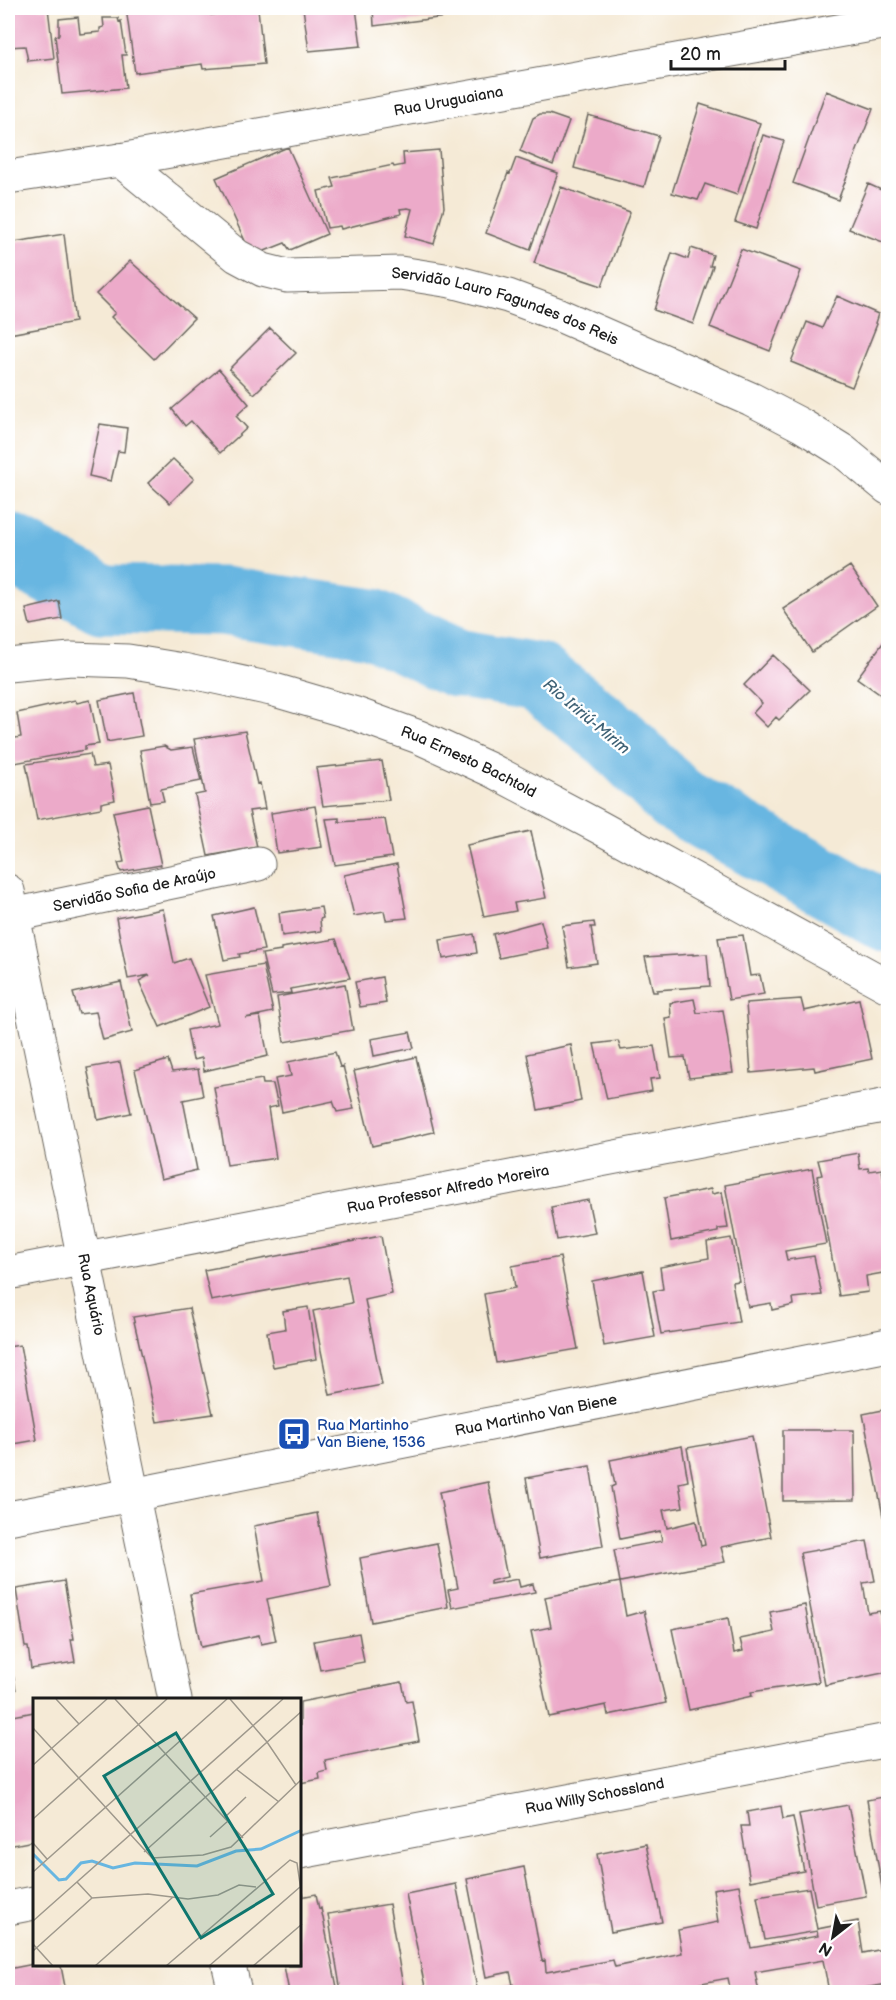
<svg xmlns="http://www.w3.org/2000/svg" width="896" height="2000" font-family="'Balsamiq Sans',sans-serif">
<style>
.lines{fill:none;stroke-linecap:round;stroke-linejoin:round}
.river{stroke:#67b6e1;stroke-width:69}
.building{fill:#ecaac9}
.minor-casing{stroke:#68645d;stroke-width:35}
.tertiary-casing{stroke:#68645d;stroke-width:35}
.minor{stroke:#fff;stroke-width:33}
.tertiary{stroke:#fff;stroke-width:33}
.labels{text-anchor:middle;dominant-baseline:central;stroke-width:5;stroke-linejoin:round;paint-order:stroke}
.street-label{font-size:15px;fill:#1c1c1c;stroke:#fff}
.transit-label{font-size:15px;fill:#164399;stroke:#fff;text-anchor:start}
.water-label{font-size:16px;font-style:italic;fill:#3e6175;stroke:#fff}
.inset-river{fill:none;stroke:#67b6e1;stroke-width:3}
.inset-road{fill:none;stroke:#9e988c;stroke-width:1.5}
.view{fill:#0f766e;fill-opacity:0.15;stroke:#0f766e;stroke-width:3}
.inset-edge{fill:none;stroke:#1c1c1c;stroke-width:3}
</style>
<rect width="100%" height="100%" fill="#fff"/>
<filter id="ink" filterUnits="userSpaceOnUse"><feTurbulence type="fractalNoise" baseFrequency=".0167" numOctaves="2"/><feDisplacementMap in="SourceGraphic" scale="12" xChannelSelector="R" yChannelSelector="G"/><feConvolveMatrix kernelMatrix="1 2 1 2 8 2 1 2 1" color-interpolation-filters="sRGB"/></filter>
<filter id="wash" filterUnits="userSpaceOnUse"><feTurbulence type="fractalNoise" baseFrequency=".008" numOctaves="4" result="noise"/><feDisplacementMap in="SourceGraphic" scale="24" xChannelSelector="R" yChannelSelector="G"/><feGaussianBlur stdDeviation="1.35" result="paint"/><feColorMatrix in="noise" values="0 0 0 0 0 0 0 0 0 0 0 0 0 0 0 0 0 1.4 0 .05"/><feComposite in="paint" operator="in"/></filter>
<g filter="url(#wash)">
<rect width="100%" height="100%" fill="#f5ead6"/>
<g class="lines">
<path class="river" d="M8,547L102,599L223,601L372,623L456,663L537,677L614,737L676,799L888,918"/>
</g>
<g id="blocks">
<path class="building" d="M30,8H48L54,58L28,61L25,46L8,47V11Z
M126,8H195L196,13L211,12V15L258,9L264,64L203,69L202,64L135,73Z
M303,8H356L361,46L309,51Z
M373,8H444L445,17L374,26Z
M78,17L80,34L100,32V28L104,27L103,18H118L119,22L121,21L126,55H122L126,88L62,94L55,36L59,35V19Z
M826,91L873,109L838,200L793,183Z
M700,104L760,123L737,195L705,184L698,200L672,193Z
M540,114H549L569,121L553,165L520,151L533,118Z
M588,115L659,136L644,187L574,168Z
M763,135L784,141L756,229L735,222Z
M288,147L327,234L290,250L285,243L252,256L216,178Z
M439,150L444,207L434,244L405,236L412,209L408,208L400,209L401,214L341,229L340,226L327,228L318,191L335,187L332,178L393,165L394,167L404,165L403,153Z
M516,158L558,173L530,250L486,233L508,173L510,174Z
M868,184L888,193V244L849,229Z
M561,187L630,212L602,286L534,263Z
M64,234L75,322L9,334L8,324V243Z
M691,248L713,255L710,266H713L693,324L654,310L672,253L688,259Z
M741,249L801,271L770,351L710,327Z
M130,261L194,318L154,359L111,317L115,313L96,294Z
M837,296L878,314L875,323L877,324L852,387L791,362L807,322L822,328Z
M270,328L296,353L254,394L229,369Z
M219,369L249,404L236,416L247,428L220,453L191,421L185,426L172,409Z
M100,424L127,428L124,452L118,451L111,481L89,476Z
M173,459L194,479L170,503L148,483Z
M850,566L877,606L812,652L783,609Z
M59,601L62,619L30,625L26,609Z
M888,636V700L857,678Z
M773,655L810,690L779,720L776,717L767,727L753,713L762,703L744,685Z
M134,693L142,736L107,742L99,700Z
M75,700L77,703L90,700L99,744L85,746V750L15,763L10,739L21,737L17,713Z
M245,731L257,784L260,783L265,809L249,811L257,847L208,856L195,795L205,793L194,739Z
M164,746L171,750L193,747L201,781L161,789L164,801L150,803L140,750Z
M90,754L93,767L108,765L115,800L101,803V808L37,820L26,764Z
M382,761L389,800L323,806L316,768Z
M148,805L161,865L121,872L118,863L124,862L113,812Z
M315,806L322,847L277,853L271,813Z
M339,818V822L385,819L392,857L335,865L326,819Z
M531,831L546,898L514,903L516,911L484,917L467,845Z
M397,864L407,918L386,920L384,911L354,916L344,875Z
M254,907L264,950L239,954L240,957L224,960L214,916Z
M321,907L323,918L320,919L321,931L282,936L279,913Z
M163,909L174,963L189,958L209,1007L160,1027L139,981L150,975L128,979L116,918Z
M541,921L548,948L499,958L493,934Z
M594,922L595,927H591L597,963L569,967L562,926Z
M474,934L477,953L443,959L440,940Z
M743,935L750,976L760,975L764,994L729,1000L718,938Z
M336,939L350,978L290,989L291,993L272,995L262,954L281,951V948Z
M693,954V955L707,954L710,986L657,990V992H653L645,957Z
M263,965L273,1012L245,1018L260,1016L268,1056L204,1071L202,1058L193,1060L187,1030L218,1024L205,975Z
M382,977L386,1003L360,1007L355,982Z
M121,982L132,1032L103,1040L96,1012L79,1014L73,993Z
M345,984L353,1030L284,1042L277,997Z
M694,999L697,1013L723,1010L733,1073L689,1078L685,1057L671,1058L665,1018L671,1017L670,1003Z
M801,999L804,1011L859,999L872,1059L815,1071L814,1067L751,1073L746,1003Z
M410,1032L414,1048L374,1056L371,1039Z
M618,1041L621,1050L654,1046L660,1078L650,1079L652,1091L607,1099L594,1044Z
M571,1045L581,1101L538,1110L527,1054Z
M335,1052L340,1067L343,1066L354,1109L337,1112L333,1101L282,1112L275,1079L291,1076L288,1062Z
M416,1057L434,1132L372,1146L354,1071Z
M168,1060L172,1072L198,1069L203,1096L183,1100L197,1170L161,1179L135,1070Z
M120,1062L131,1113L98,1120L87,1068Z
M262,1079L263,1084H273L278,1106L268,1108L276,1158L227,1165L214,1087Z
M858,1153L860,1169L868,1168L869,1171L882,1169L888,1206V1272L866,1276L868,1292L839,1296L817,1176L822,1175L818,1160Z
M812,1169L826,1244L785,1251L787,1260L814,1256L822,1295L793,1298L794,1305L772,1310L771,1303L748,1307L725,1185Z
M711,1189L712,1194L722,1192L728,1228L718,1229V1232L671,1241L664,1198Z
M588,1200L595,1233L557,1240L551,1207Z
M381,1236L392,1294L365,1300L382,1385L330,1395L313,1311L352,1303L347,1276L211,1301L204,1270Z
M731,1238L739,1281L732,1282L739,1322L661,1334L653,1291L663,1289L660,1267L709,1258L707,1242Z
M560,1257L578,1349L496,1363L484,1294L515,1288L512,1266Z
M643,1271L655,1337L604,1346L592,1281Z
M308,1307L316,1359L273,1367L267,1332L285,1329L283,1311Z
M189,1308L213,1414L157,1422L133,1317Z
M20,1345L37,1440L8,1445V1347Z
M888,1409V1515L883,1516L863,1414Z
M783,1430H854L855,1500L783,1501Z
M752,1436L771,1537L721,1547L725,1562L620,1582L614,1550L662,1541L660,1531L620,1539L611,1487L615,1485L610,1460L682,1446L688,1481L679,1483L683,1507L663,1510L667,1528L696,1521L701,1546L705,1545L687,1448Z
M590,1466L603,1546L540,1558L526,1478Z
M488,1482L507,1577L490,1581V1584L518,1579L520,1587L533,1584L535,1592L452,1608L448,1590L458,1588L439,1492Z
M317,1513L331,1586L267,1599L276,1641L261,1644L259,1635L201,1647L190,1594L264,1581L254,1526Z
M867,1541L875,1581L863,1583L868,1613L880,1611L888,1672L825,1685L800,1553Z
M437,1543L448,1607L371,1622L360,1558Z
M64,1581L74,1639H71L75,1662L31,1669L28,1647H25L16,1589Z
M620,1582L626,1616L644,1611L666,1703L608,1715L606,1705L549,1717L531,1631L551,1627L545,1597Z
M805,1605L819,1682L751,1692L752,1696L689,1710L672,1629L728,1618L734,1653L743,1651L740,1639L774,1632L770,1612Z
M359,1633L364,1662L320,1670L314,1641Z
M10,1659L16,1690L8,1692V1660Z
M402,1682L406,1702L412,1701L419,1741L325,1760L327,1771L319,1773L320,1779L300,1783V1702Z
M34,1712V1841L8,1846V1717Z
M888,1796V1898L884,1899L867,1800Z
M848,1805L866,1896L816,1905L799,1814Z
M781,1806L783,1819L793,1817L804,1871L750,1881L741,1826H749L747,1812Z
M646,1844L662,1922L611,1932L597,1854Z
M524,1867L542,1961L545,1960L546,1972L613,1960L615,1967L682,1953L678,1930L718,1922L713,1889L739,1885L751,1948L818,1936L817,1931L765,1940L757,1896L809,1888L817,1929L858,1921L863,1953L888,1948V1984L839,1992H829L823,1960L755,1972L759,1992H731L728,1978L654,1992H482L513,1985L510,1972L486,1977L467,1879Z
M456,1884L478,1992H426L406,1894Z
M316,1894L319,1909L321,1908L338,1992H289L284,1966H300V1897Z
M389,1904L404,1992H341L328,1914Z
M34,1964V1966H61L66,1992H8V1969Z"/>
</g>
</g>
<g filter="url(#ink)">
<use href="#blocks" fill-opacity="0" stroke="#68645d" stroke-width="1.5"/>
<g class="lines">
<defs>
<g id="minor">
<path id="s1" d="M120,160L237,256L263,270L287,276L400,273L451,281L508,296L559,315L751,399L801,425L843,451L888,488"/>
<path id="s2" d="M8,177L120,160L888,22"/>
<path id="s3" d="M8,665L71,659L128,661L183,670L271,689L353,713L419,737L491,770L599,827L888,986"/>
<path id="s4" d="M8,891L175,1700"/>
<path id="s5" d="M13,915L258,864"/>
<path id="s6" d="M8,1273L888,1105"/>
<path d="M229,1966L235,1992"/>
</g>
<g id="tertiary">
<path id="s7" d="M8,1518L132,1495L888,1345"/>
<path id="s8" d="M300,1852L888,1740"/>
<path d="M8,1908L34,1903"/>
</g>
</defs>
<use href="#minor" class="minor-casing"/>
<use href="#tertiary" class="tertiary-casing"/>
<use href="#minor" class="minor"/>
<use href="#tertiary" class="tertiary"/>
</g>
</g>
<defs>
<symbol id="bus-square" viewBox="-11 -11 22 22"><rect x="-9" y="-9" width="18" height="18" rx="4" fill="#1a4fb4" stroke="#fff"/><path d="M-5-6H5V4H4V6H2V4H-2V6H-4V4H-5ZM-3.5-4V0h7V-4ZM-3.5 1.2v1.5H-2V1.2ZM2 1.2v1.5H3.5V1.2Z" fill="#fff"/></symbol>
</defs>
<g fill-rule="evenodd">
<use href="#bus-square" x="275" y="1415" width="38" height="38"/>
</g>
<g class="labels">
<g class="street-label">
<text stroke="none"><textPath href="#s2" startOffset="447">Rua Uruguaiana</textPath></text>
<text stroke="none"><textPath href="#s1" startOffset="429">Servidão Lauro Fagundes dos Reis</textPath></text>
<text stroke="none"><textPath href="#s3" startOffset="477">Rua Ernesto Bachtold</textPath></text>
<text stroke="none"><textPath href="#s5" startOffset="124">Servidão Sofia de Araújo</textPath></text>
<text stroke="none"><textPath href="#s6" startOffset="448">Rua Professor Alfredo Moreira</textPath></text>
<text stroke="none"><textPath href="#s4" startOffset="412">Rua Aquário</textPath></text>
<text stroke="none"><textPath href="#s7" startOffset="538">Rua Martinho Van Biene</textPath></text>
<text stroke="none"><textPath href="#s8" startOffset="300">Rua Willy Schossland</textPath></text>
</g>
<g class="transit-label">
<text x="317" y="1425">Rua Martinho<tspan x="317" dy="17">Van Biene, 1536</tspan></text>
</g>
<g class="water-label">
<text transform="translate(586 717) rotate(40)">Rio Iririú-Mirim</text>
</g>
</g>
<g transform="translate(33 1698)">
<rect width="268" height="268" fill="#f5ead6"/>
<path class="inset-river" d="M0,156L26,182L33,181L48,165L59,163L80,170L102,165L164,168L203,153L228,151L269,132"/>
<path class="inset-road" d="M23,1L46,26M82,1L210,140M197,1L234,44L263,87M0,30L119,160L170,157L198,149L269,81M0,67L74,1M203,71L246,104M191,120L213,99M0,121L134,1M177,139L195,123M0,145L14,161M111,154L269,13M0,174L194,1M44,184L59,200L115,196L155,201L185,197L206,187L223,189M0,223L250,1M0,246L20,268M0,253L59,200M62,268L140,199M133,268L257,162L264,165L269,200M176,268L267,189M220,268L269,226"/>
<path class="view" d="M143,35L240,196L168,240L71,78Z"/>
<rect width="268" height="268" class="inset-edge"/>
</g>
<rect width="896" height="2000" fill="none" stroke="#fff" stroke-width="30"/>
<g transform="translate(833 1937) rotate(211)" stroke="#ffffff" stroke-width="4.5" paint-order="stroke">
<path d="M0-4.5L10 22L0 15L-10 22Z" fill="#1c1c1c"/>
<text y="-9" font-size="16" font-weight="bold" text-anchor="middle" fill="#1c1c1c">N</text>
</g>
<path d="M671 60v9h114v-9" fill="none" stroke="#1c1c1c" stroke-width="3"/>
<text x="680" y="60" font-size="18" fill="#1c1c1c" stroke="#ffffff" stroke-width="4.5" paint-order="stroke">20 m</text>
</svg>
